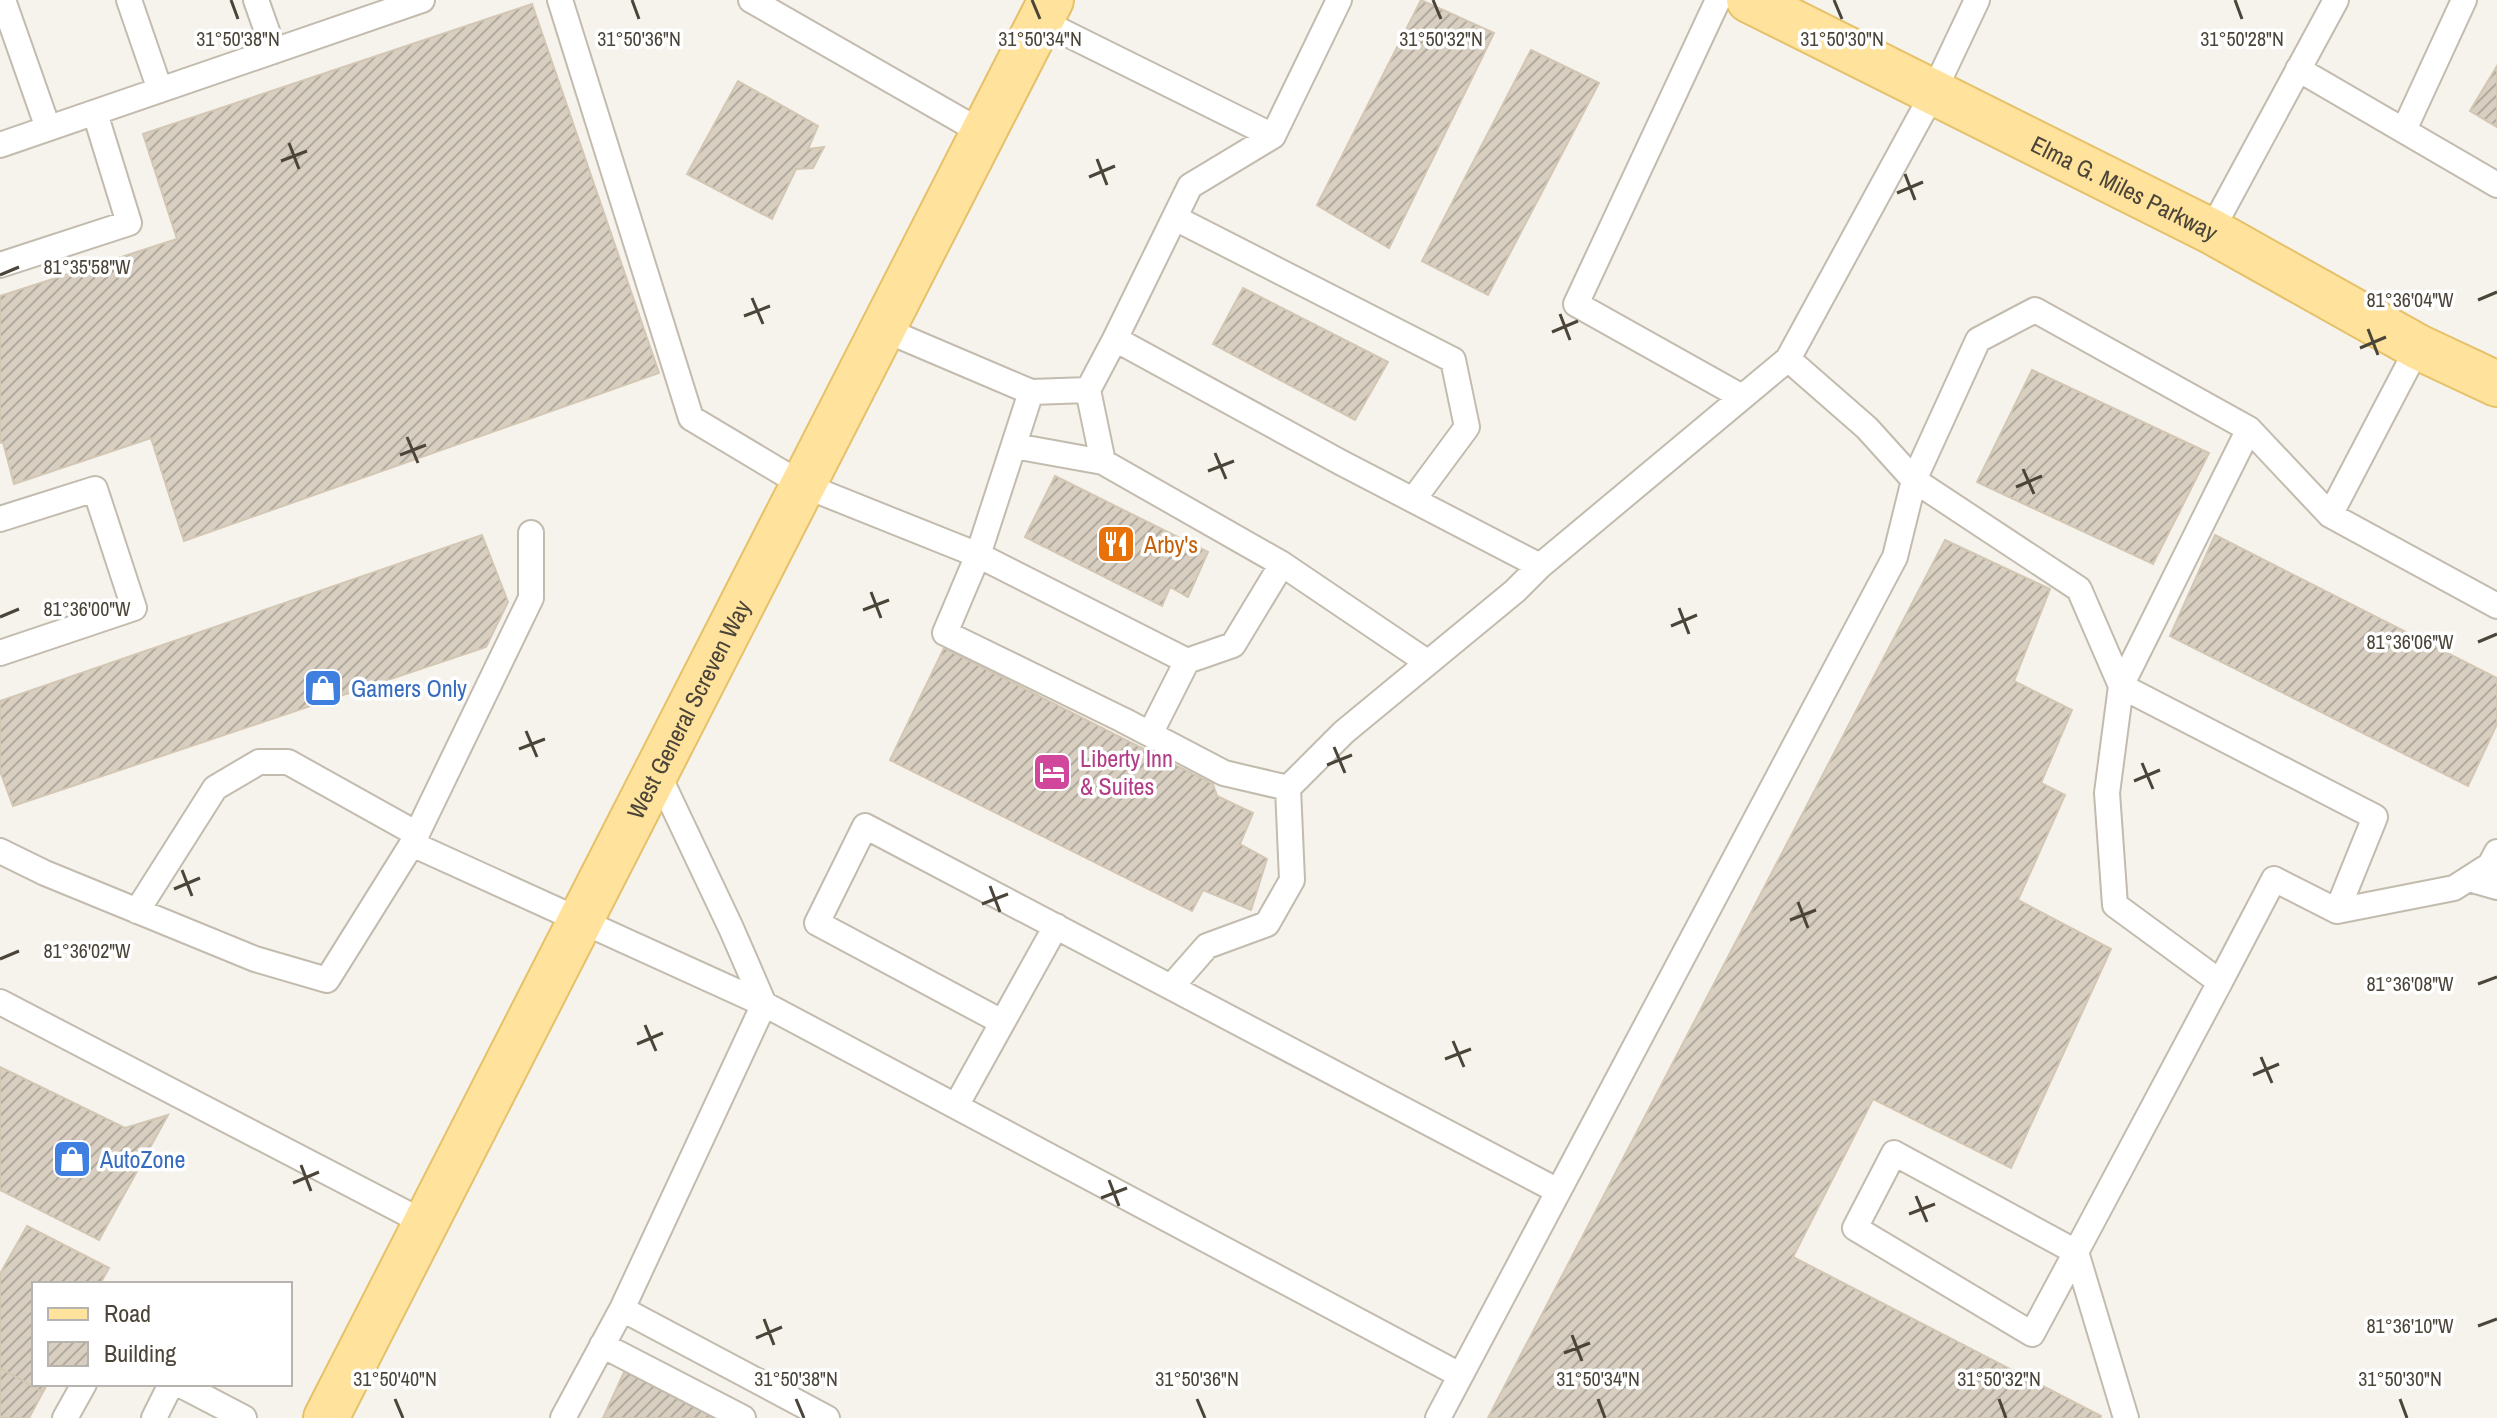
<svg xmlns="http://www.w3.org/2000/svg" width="2497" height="1418" font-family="'Archivo Narrow',sans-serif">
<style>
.building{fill:url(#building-hatch);stroke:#d3c7b4;stroke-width:2}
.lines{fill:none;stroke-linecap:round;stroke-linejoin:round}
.service-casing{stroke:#c2bbae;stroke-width:28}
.primary-casing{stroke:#e6c16a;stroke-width:48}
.service{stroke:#fff;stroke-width:24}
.primary{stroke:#ffe39c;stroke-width:44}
.ticks{fill:none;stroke:#4b4439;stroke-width:3}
.labels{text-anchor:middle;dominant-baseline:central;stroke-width:7;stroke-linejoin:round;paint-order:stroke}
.street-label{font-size:24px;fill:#4b4439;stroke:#fff}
.food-label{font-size:24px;fill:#c56008;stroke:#fff;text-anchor:start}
.shop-label{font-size:24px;fill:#366cbe;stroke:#fff;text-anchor:start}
.hotel-label{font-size:24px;fill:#b23c85;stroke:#fff;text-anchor:start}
.ticks-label{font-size:20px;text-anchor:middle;fill:#4b4439;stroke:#fff;stroke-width:7;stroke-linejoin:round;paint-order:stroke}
</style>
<defs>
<pattern id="building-hatch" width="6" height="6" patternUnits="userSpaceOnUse" patternTransform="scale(2)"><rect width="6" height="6" fill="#d8cfc1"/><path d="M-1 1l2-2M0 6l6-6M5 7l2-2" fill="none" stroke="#b1aa9e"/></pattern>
</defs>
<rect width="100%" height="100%" fill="#f6f3ec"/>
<path class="building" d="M1421,0L1494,33L1389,248L1317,205Z
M532,4L659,373L184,541L151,438L14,484L3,442L0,443V296L177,239L143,134Z
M1531,50L1599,83L1488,295L1422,261Z
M2497,66V127L2470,111Z
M738,81L818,126L808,149L824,147L813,168L796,169L772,219L687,174Z
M1243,288L1388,362L1355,420L1213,344Z
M2032,370L2209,453L2153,564L1977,482Z
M1055,476L1208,552L1188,597L1170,587L1162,606L1025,537Z
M482,535L508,602L486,647L13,806L0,771V701Z
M2215,535L2497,678V724L2468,786L2170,636Z
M1945,540L2050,589L2014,681L2072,710L2041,783L2065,795L2018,900L2111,949L2011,1168L1873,1099L1793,1257L2101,1416L2100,1418H1488Z
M944,648L1213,784L1217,796L1253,813L1240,844L1267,859L1251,910L1203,890L1192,911L890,760Z
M0,1067L125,1128L168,1115L99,1240L0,1190Z
M27,1226L109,1268L100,1284H34V1384H47L43,1392L0,1368V1274Z
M0,1368L43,1392L29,1418H0Z
M626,1368L718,1418H603Z"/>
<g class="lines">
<defs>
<path id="service" d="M3,0L48,128
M129,0L160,90
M256,0L274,51
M560,0L691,418L803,485L978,555L1187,661L1233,645L1282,564
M751,0L983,133
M1718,0L1576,304L1742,397
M1041,21L1273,136
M2298,69L2497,185
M2404,130L2464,0
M0,145L422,0
M1175,218L1453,360L1467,427L1413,500
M2211,231L2336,0
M0,265L129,223L95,113
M883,329L1031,392L1088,390L1115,339L1190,186L1273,136L1339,0
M1115,339L1340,462L1540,566
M1788,359L1867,428L1914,480L2079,589L2121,686L2107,793L2115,905L2220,982L2076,1252L2126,1418
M1088,390L1103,462
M1031,392L978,555L945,633L1123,720L1224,773L1288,788
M1015,446L1103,462L1282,564L1427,662
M2330,515L2418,347
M0,519L95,489L134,608L0,653
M1150,734L1187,661
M1288,788L1344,732L1515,591L1540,566L1788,359L1933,93L1977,0
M412,844L531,598V533
M0,851L45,873L255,959L327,980L412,844L764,1004L731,928L657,772
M2469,879L2497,887
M137,911L215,788L259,762H288L417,834
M2337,911L2454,888L2490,865L2497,852
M2220,982L2274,879L2337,911L2375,817L2121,686L2249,429
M1171,987L1207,946L1267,924L1292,880L1288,788
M0,1002L425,1223
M1002,1022L817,923L865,826L1558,1191
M956,1106L1056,926
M1894,1153L2076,1252L2032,1334L1855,1228Z
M602,1345L743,1418
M179,1384L244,1418
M65,1418L84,1384
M154,1418L171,1384
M563,1418L622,1309
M827,1418L622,1309L764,1004L1460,1375
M1438,1418L1895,557L1914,480L1978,340L2035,310L2249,429L2330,515L2497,606"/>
<g id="primary">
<path id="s1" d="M1749,0L2211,231L2418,347L2497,384"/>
<path id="s2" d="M326,1418L1051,0"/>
</g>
</defs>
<use href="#service" class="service-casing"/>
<use href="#primary" class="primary-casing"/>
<use href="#service" class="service"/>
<use href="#primary" class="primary"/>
</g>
<path class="ticks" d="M231,0L238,19M632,0L639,19M1032,0L1040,19M1433,0L1441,19M1834,0L1842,19M2235,0L2242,19M289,143L299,169M1097,159L1107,185M281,161L307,151M1905,174L1915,200M1089,177L1115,166M1897,193L1923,182M0,275L19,267M752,298L763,324M2478,300L2497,292M1560,314L1570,340M744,316L770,306M2368,329L2378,355M1552,332L1578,321M2360,348L2386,337M407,437L418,463M1215,453L1226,479M400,455L426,445M2023,469L2034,494M1208,471L1234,461M2016,487L2042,476M871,592L881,618M1679,608L1689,634M863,610L889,600M0,617L19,609M1671,626L1697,615M2478,642L2497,634M526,731L537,757M1334,747L1345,773M519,749L545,739M2142,763L2153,789M1327,765L1352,755M2134,781L2160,770M182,870L192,896M990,886L1000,912M174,889L200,878M1798,902L1808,928M982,904L1008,894M1790,920L1816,910M0,959L19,951M2478,984L2497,977M645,1025L656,1051M1453,1041L1464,1067M637,1044L663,1033M2261,1057L2272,1083M1445,1059L1471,1049M2253,1075L2279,1064M301,1165L311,1191M1109,1180L1119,1206M293,1183L319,1172M1916,1196L1927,1222M1101,1198L1127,1188M1909,1214L1935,1204M764,1319L774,1345M2478,1326L2497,1319M1572,1335L1582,1361M756,1338L782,1327M1564,1353L1590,1343M395,1399L403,1418M796,1399L804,1418M1197,1399L1205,1418M1598,1399L1605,1418M1999,1399L2006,1418M2400,1399L2407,1418"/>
<defs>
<symbol id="restaurant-square" viewBox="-11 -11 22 22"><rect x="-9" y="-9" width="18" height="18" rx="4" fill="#e8710a" stroke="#fff"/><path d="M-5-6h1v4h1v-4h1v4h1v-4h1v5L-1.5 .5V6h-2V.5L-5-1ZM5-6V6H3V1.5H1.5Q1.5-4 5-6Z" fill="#fff"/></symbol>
<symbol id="shop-square" viewBox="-11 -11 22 22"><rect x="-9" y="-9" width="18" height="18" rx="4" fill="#3f7fe0" stroke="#fff"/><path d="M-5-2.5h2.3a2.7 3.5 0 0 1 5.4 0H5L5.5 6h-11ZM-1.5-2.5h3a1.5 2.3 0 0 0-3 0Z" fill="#fff"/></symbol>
<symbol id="hotel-square" viewBox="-11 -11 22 22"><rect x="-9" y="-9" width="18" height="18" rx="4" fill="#d1479c" stroke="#fff"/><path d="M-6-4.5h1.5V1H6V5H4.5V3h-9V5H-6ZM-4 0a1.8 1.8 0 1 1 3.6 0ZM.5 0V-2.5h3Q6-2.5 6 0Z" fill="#fff"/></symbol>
</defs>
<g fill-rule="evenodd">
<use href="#restaurant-square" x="1094" y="522" width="44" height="44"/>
<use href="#shop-square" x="301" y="666" width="44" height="44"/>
<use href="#hotel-square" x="1030" y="750" width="44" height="44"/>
<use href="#shop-square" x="50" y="1137" width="44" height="44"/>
</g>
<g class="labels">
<g class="street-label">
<text stroke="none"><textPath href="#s1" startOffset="420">Elma G. Miles Parkway</textPath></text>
<text stroke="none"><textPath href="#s2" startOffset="796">West General Screven Way</textPath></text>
</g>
<g class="food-label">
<text x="1144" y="544">Arby's</text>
</g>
<g class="shop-label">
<text x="351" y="688">Gamers Only</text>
<text x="100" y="1159">AutoZone</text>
</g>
<g class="hotel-label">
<text x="1080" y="758">Liberty Inn<tspan x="1080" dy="28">&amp; Suites</tspan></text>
</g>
</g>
<g class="ticks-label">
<text x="238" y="46">31°50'38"N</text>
<text x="639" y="46">31°50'36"N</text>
<text x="1040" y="46">31°50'34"N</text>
<text x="1441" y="46">31°50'32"N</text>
<text x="1842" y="46">31°50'30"N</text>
<text x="2242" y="46">31°50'28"N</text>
<text x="87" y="274">81°35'58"W</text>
<text x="2410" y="307">81°36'04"W</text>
<text x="87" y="616">81°36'00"W</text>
<text x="2410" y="649">81°36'06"W</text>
<text x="87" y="958">81°36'02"W</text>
<text x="2410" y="991">81°36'08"W</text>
<text x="2410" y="1333">81°36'10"W</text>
<text x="395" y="1386">31°50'40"N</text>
<text x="796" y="1386">31°50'38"N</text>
<text x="1197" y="1386">31°50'36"N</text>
<text x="1598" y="1386">31°50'34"N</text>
<text x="1999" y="1386">31°50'32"N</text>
<text x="2400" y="1386">31°50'30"N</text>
</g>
<rect x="32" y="1282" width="260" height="104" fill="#ffffff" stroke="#b7b4b0" stroke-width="2"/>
<rect x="48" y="1308" width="40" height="12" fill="#ffe39c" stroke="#b7b4b0" stroke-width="2"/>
<text x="104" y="1322" font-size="24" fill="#4b4439">Road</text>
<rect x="48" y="1342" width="40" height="24" fill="url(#building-hatch)" stroke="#b7b4b0" stroke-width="2"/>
<text x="104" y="1362" font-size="24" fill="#4b4439">Building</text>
</svg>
